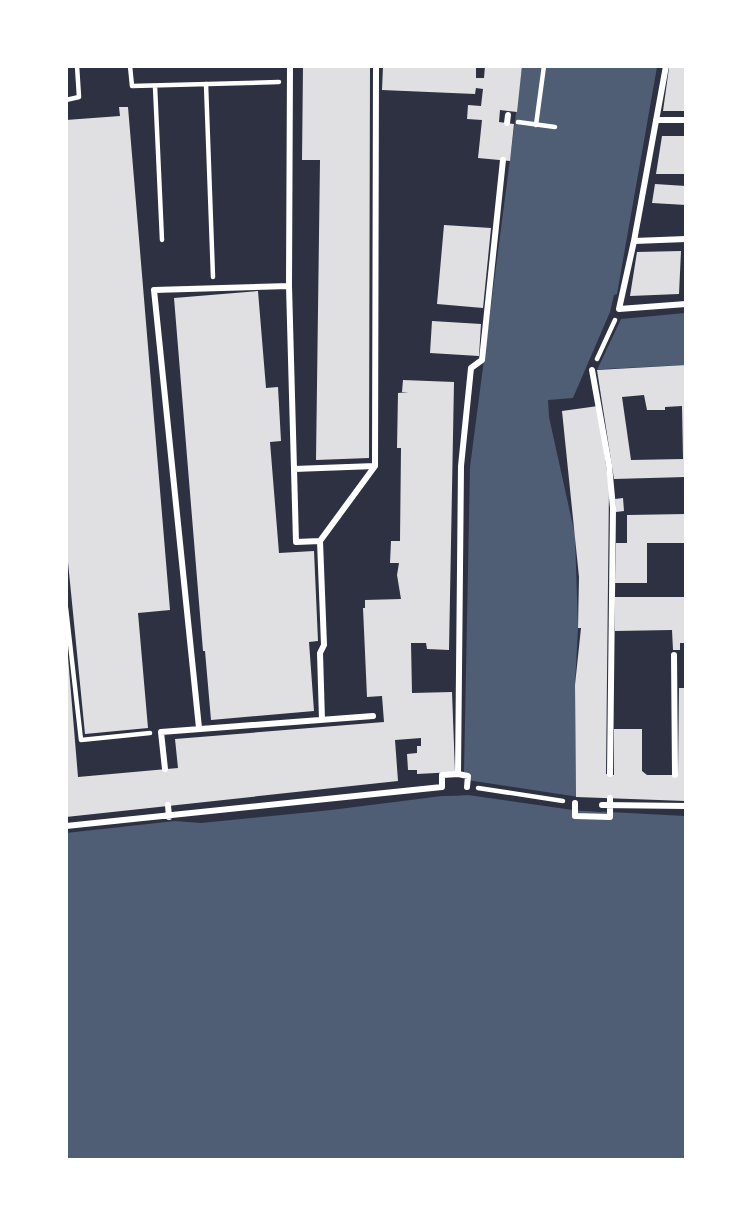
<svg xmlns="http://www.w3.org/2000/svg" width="752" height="1226" font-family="'Varela Round',sans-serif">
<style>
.water{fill:#4f5d75}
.pier{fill:#2d3142}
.building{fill:#e0e0e3;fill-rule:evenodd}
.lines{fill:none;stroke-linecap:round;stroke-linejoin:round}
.path{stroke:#fff;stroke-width:4.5}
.pedestrian{stroke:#fff;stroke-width:6}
</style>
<rect width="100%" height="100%" fill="#2d3142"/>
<path class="water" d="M522,67H657L617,294L614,295L610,312L621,319L685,313V365L585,370L573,398L548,400L549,417L575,535L578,628L575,685L576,797L573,810L685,816V1159H67L66,833L175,821L201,823L331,810L442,796L468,795L471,774L464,772L470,467Z"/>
<path class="pier" d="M610,312L621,319L597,370H585Z
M467,780L579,797L577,807L602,808V812L573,810L468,795L442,796V793L465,792Z"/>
<path class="building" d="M303,66H370L369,458L316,460L320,160H302Z
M383,66H476V78H484L485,66H522L517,112L500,110L499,122L514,124L510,161L478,158L482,120L467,119L468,105L481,106L483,89L476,88L475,94L382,90Z
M669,68H686V111H663Z
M119,107H128L170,610L138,613L148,728L85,734L66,542V120L120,116Z
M662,136H686V174H656Z
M655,184L686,186V205L652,203Z
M444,225L491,228L483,308L437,304Z
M681,251L679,294L630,296L637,252Z
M258,291L266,388L278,387L281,441L270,442L279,553L314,551L318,641L309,642L314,711L211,720L205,651H203L174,298Z
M432,321L481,324L479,356L430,353Z
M686,365V477L614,479L597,370ZM644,395L647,410H665V407L682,406L683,459L631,460L622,397Z
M403,380L454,382L449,650L427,649L426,643H411L412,693L452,692L455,772L417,774V770H408L407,754L417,753V746H421V738L395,740L398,781L66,817V657H68L78,777L178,768L175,739L384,722L382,696L367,697L363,608H365V600L401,599L397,575L399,563H390L391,541H400L401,448H397L398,393L409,392H402Z
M598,406L609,487L606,774L614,775V729H642V771L647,775H678L679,688H686V801L576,797L575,685L581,628H578L579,577L562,411Z
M623,498L624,511L616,512L615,499Z
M686,514V543H647V583H615L616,543H627V515Z
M615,597H686V643H680V650H673L672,630L615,631Z"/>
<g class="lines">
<path class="path" d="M130,66L132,86L279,82
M206,84L213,277
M155,86L162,240
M66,100L79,97L77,66
M518,122L555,127
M536,125L544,66
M597,359L615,320
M66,608L81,740L150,733
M478,788L563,801"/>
<path class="pedestrian" d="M666,66L634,241L619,309L686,304
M656,120H686
M507,123L508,115
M634,241L686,239
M289,286L296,542L320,541
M592,370L609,465L613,508L610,774
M294,469L375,466
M674,655L675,775
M322,720L320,653L324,645L320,541L375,466L376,66
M199,728L154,290L289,286L290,66
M165,769L161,732L373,716
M458,774L468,776L467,787
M575,803V816L610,817V798
M168,805L169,817
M602,805L686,806
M66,826L442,787V775L458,774L461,466L471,368L482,360L503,160"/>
</g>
<rect width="752" height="1226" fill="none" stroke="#ffffff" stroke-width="136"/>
</svg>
